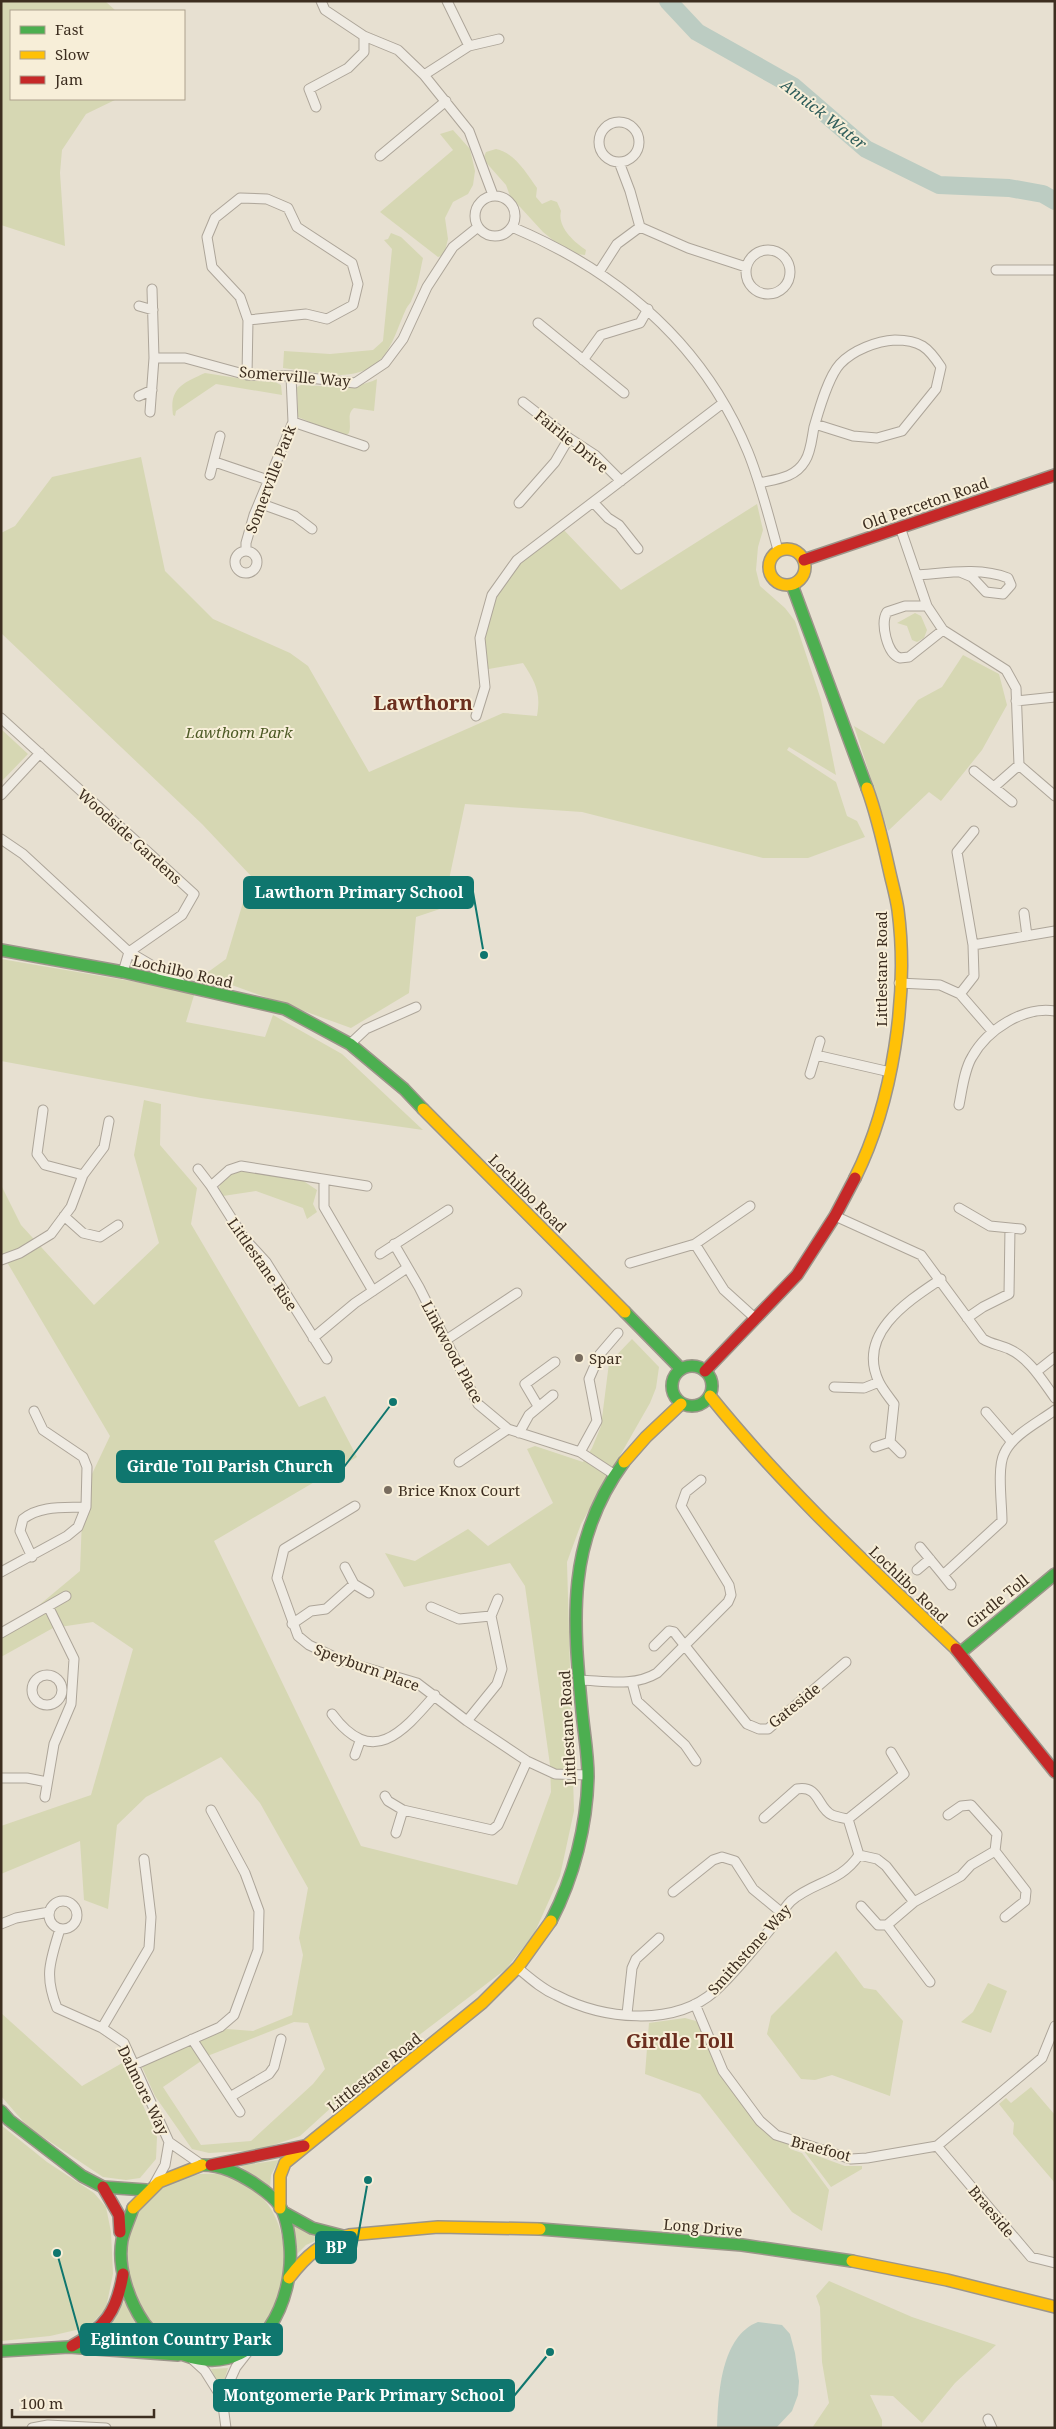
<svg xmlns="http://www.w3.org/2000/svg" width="1056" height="2429" font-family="'Noto Serif',serif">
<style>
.green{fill:#d6d7b3;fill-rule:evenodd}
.water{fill:#bcccc2}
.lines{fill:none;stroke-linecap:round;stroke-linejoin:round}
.river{stroke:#bcccc2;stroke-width:18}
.street-casing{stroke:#ada599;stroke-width:11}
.fast-casing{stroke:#9c958a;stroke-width:14}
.slow-casing{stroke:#9c958a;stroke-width:14}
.jam-casing{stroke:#9c958a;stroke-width:14}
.street{stroke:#efebe3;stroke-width:9}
.fast{stroke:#4caf50;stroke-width:11}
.slow{stroke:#ffc107;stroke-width:11}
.jam{stroke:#c62828;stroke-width:11}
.poi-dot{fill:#786c5e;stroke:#f7eed8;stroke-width:2}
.labels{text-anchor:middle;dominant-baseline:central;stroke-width:4;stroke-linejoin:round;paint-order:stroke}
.street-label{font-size:15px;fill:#3d2e20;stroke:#f7eed8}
.park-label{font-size:15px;font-style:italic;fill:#4d5a26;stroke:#f7eed8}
.poi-label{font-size:15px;fill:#3d2e20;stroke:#f7eed8;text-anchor:start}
.water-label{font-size:16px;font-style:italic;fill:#2f5d5a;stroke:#f7eed8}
.district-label{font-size:20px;font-weight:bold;fill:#6b2e1e;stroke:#f7eed8}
.leader{fill:none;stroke:#0f766e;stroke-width:2}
.callout-dot{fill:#0f766e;stroke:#f7eed8;stroke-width:2}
.callout{fill:#0f766e;stroke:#0f766e;stroke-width:2}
.callout-label{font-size:16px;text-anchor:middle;font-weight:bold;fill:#fff}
</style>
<rect width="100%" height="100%" fill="#e7e0d1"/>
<path class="green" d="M1,1H105L116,11H11V99H117L86,114L62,150L60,173L65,246L1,225Z
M453,130L470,149L475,171L473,185L468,194L453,202L445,218L448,239L444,255L438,257L380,212L453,150L440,134Z
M496,149C515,153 526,173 537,188L536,197L542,204L551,200L557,202L561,211C557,227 574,242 586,250L585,255L576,254L573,251L554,241L543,232L510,196L506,185L483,159L486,152Z
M391,233L401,237L423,258C420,271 418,287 412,299C411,303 408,305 406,309C391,343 387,373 341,375C322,375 302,370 283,368L284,351L330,354L373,350L383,341L392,249L384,240L388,239Z
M205,373L256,381L275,382L281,385L282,395L216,384L176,411L175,416L173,415C169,388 183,383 205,373Z
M377,379L374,411L354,408C346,414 352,424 349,433L344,437L298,417L297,387L301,385C328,386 352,391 377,379Z
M141,457L165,571L213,619L290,653L308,666L369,772L503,713L537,716C541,693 536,683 523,663L483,670L480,638L492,595L517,560L561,527L621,590L757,504L763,530L758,547L756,570L760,586L785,608L795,621L821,700L836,775L789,747L787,750L836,782L847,816L857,821L865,837L808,858H763L582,812L465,804L443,908L416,917L409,993L351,1028L204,975L226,959L251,876L202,824L1,633V533L15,526L52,477Z
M915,613L921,616L927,630L924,638L917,642L912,640L907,626L897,623Z
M963,655L999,674L1007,705L982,750L941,801L929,792L888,831L854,726L884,744L918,700L942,687Z
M1,729L28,754L1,782Z
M1,959L195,992L186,1022L265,1037L273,1015L342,1054L423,1130L201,1098L1,1061Z
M144,1100L161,1104L160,1145L197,1188L191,1224L299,1407L325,1396L357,1457L214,1541L361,1846L517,1885L551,1792L550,1765L525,1586L510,1563L404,1587L385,1553L415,1561L468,1529L488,1546L553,1503L527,1449L535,1446L583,1462L592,1448L601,1426L609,1363L632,1339L659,1367L656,1388L650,1403L581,1524L567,1562L574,1811L560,1876L534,1934L506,1969L368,2074L300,2136L259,2150L209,2153L192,2149L155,2096L142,2067L218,2031L227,2029L253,2031L292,2015L303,1955L299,1938L308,1888L260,1803L221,1757L146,1797L117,1825L108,1909L84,1900L80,1841L1,1874V1826L91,1795L133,1649L93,1622L53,1628L1,1657V1637L80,1571L83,1493L110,1436L1,1252V1185L21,1225L94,1305L159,1243L134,1155ZM294,2022L308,2023L325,2069L313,2084L251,2141L201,2145L163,2087L210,2055Z
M238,1169L302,1180L317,1190L313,1204L317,1212L307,1219L303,1208L256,1191L223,1196L219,1188L221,1182Z
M836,1951L864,1988L876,1990L903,2021L890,2096L832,2075L815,2080L801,2079L767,2034L771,2016Z
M988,1983L1007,1991L991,2033L961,2022L973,2012Z
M1,2013L82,2086L124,2062L157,2137L156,2159L140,2178L126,2180L103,2177L28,2127L1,2096Z
M685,2018L696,2021L702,2029L764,2131L776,2140L790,2145V2149L802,2153L829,2190L822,2231L792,2212L700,2094L645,2074L649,2023Z
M1031,2087L1055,2115V2183L1013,2134L1014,2123L999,2104L1006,2098L1011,2103Z
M1,2125L47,2162L94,2193L106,2207L111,2232L113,2274L106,2308L89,2327L50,2336L1,2341Z
M804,2151L845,2166H862V2169L831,2187Z
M279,2160L271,2175L270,2188L240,2166Z
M200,2174C209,2174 221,2173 230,2176C280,2194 294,2250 278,2296C269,2321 256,2342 231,2351C140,2385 68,2198 200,2174Z
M293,2225L320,2239L306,2245L295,2256Z
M829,2281L912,2317L996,2345L955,2383L922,2423L893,2396L870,2395L882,2420V2428H812L829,2403L822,2362L820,2307L816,2296Z
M124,2301L141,2329L157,2348L87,2344C107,2332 114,2323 124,2301Z
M228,2368L221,2390L211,2369Z"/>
<path class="water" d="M758,2322L782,2325L790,2334L795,2353L799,2381L798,2395L792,2411L776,2428H717C718,2394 721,2336 758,2322Z"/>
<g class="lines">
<path class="river" d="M668,1L697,32L793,86L866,149L939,185L1009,188L1043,194L1055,201"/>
<defs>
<path id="street" d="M321,1L325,10L364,36L398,50L424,75L469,131L493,195
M447,1L469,46
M424,75L469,46L499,39
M316,107L309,89L348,68L364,52V36
M599 142a20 20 0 1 1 40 0a20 20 0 1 1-40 0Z
M380,156L446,101
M619,162L630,191L640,227
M475 216a20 20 0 1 1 40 0a20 20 0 1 1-40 0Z
M512,227C619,272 703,343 748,452C761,484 769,518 778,550
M746 272a22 22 0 1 1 44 0a22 22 0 1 1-44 0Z
M996,270H1055
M599,272L617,244L640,227L688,248L746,267
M139,306L153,310
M538,323L624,393
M154,358H185L247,375L291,376L355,383L385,363L403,339L427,287L453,247L478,227
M583,360L601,335L640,323L648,309
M247,375L248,320L240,297L212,267L207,237L215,218L240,198L267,199L288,208L297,227L352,263L358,284L353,305L327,319L306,314L248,320
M139,396L152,390
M523,402L569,438L595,455L621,481
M150,412L154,358L152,289
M293,422L364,446
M215,462L268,480
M210,475L220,436
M759,483C777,479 795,478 805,461C811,452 812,437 814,427C819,410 828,377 840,364C853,350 877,341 895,340C920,340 928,347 941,367L936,389L902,431L877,438L853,436L815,424
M593,502L608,518L619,525L638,549
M259,503L295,516L312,529
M519,503L555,462L569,438
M900,527L927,606L943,630L1006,670L1016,688L1019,765L1055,796
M246,551V543L254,515L293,422L291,376
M235 562a11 11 0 1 1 22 0a11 11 0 1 1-22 0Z
M917,575C946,573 980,567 1008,578L1011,585L1003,594L986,592L972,577L960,572
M927,606H905L887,612C880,623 887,654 900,658L909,657L943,630
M1016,701L1055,697
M476,716L485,687L480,638L492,595L517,560L723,403
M1,718L194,894L182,915L129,952L180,982
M974,771L1012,802
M994,787L1019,765
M1,795L40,753
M1,839L23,854L129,952L123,972
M1024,913L1027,936
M973,945L1055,931
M899,983L940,985L960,994L993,1032
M960,994L974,976L973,945L957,852L974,831
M350,1044L366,1029L416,1007
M816,1055L890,1072
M810,1074L820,1041
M959,1105C962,1091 964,1070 972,1057C987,1030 1023,1006 1055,1011
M43,1110L37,1154L45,1165L83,1175
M198,1169L211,1186L244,1238L266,1262L327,1359
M324,1181V1207L373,1291
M211,1186L229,1170L241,1166L367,1186
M750,1206L695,1244L724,1290L756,1319
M959,1208L990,1226L1021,1229
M64,1216L83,1233L100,1237L118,1225
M835,1216L921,1255L983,1339C991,1344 1000,1345 1009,1349C1029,1358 1042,1380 1055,1398
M394,1244L419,1287L478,1404L508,1429L580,1452L615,1475
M380,1254L448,1210
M1,1260L20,1253L51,1234L71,1207L83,1175L104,1147L109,1121
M630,1263L695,1244
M967,1318L983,1307L1009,1294L1010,1228
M313,1338L355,1303L407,1268
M446,1340L517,1293
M1036,1372L1055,1357
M834,1387L864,1388L879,1382
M538,1406L525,1384L555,1362
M986,1412L1012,1442
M519,1433L529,1415L553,1395
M890,1442L901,1453
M875,1447L890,1442L894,1404C889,1397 883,1390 879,1382C856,1334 908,1301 941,1279
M580,1452L597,1421L589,1379L600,1354L618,1333
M459,1462L508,1429
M355,1506L284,1549L277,1578L298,1636L309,1645L343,1661L417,1683L467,1721L527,1761L555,1774L588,1775
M920,1547L943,1575L1002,1521C1002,1504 997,1468 1004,1454C1012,1435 1039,1422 1055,1410
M32,1557L20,1531L23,1519C41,1505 64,1508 86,1507
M345,1567L354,1584L369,1593
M917,1570L930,1559
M1,1572L67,1536L78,1527L86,1507L87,1467L83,1457L43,1430L34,1411
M943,1575L951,1585
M431,1607L459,1619L491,1616
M292,1624L311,1611L326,1609L354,1584
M1,1633L66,1596
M654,1646L669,1631L674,1632L747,1724L759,1729H768L846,1662
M32 1690a15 15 0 1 1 30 0a15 15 0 1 1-30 0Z
M580,1680C606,1681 634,1687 657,1673L728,1602L731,1595L729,1585L681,1506L686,1492L701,1480
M632,1682L637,1701L685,1745L696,1761
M332,1714C372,1768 402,1733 435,1695
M467,1721L497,1684L502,1669L491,1616L498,1599
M355,1755L360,1741
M1,1778H27L47,1782
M385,1796L388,1801L403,1810L492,1830L498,1825L527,1761
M45,1797L54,1744L71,1704L74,1659L49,1608
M948,1815L961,1806L971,1805L997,1834L995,1851
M764,1818L797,1789C820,1785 817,1808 832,1815C837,1817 843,1818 848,1819
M396,1833L403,1810
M995,1851L1026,1891L1025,1901L1005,1917
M859,1855L877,1859L886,1866L914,1902L961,1876L971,1865L995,1851
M859,1855L848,1819L904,1774L891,1752
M673,1892L713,1860L722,1857L735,1861L753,1889L782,1913
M49 1915a14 14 0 1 1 28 0a14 14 0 1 1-28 0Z
M861,1906L878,1925H887L914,1902
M1,1924L16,1918L49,1912
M887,1925L930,1982
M60,1929C50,1962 44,1975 57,2008L102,2028L124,2043L169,2142L202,2165
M519,1969C531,1979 542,1989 556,1995C602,2019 673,2028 715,1991C734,1974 752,1951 768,1932C777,1922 782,1910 791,1901C814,1881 840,1883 859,1855
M695,2004L723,2071L760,2121L776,2135L851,2159L867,2158L937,2146L1042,2058L1055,2026
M627,2014L632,1968L636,1959L659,1938
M102,2028L149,1948L151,1917L144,1859
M192,2039L240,2112
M134,2065L220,2027L234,2015L258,1950L259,1911L245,1873L211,1810
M230,2097L269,2074L274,2067L281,2039
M937,2146L1031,2257L1055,2263
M155,2183L165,2165L169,2142
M193,2360L205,2371L222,2398L226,2428
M222,2398L236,2367L247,2353
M988,2419L992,2428
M32,2428L48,2425L106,2428"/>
<path id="fast" d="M792,585L867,788
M1,950L123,972L285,1009L350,1044L404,1089L423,1109
M625,1312L681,1369
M672 1386a20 20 0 1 1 40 0a20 20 0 1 1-40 0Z
M960,1653L1055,1574
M551,1921C574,1877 587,1825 588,1776C588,1754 584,1733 582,1712C573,1619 566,1541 624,1462
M1,2111L9,2120L82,2176L103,2187L146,2190
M133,2208C130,2218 124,2230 122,2240C117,2268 129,2301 144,2323C159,2342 175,2355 199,2359C262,2370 294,2300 290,2247C289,2234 287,2218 280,2206C274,2197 264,2190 255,2184C238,2173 222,2165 202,2165
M283,2212L312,2228L343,2236
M540,2229L742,2245L852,2261
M1,2351L69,2347L178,2355"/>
<path id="slow" d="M769 567a18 18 0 1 1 36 0a18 18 0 1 1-36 0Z
M423,1109L625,1312
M855,1178C893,1102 909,994 898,910C896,896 892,883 889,869C883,842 877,815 867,788
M710,1396C784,1488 871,1568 956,1649
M624,1462L646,1437L681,1404
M133,2208L159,2182L202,2165
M280,2208V2176L285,2163L482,2003L518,1967L551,1921
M852,2261L947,2280L1055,2307
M289,2278C305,2257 322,2241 349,2235L438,2227L540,2229"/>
<path id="jam" d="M804,560L1055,475
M705,1371L797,1275L835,1216L855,1178
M956,1649L1055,1772
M211,2165L304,2146
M103,2187L119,2215L120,2232
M72,2346C105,2328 117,2311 123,2274"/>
</defs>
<use href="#street" class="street-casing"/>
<use href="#fast" class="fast-casing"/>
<use href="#slow" class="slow-casing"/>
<use href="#jam" class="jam-casing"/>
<use href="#street" class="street"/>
<use href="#fast" class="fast"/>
<use href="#slow" class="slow"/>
<use href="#jam" class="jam"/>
</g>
<g class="poi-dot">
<circle cx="579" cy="1358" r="5"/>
<circle cx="388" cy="1490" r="5"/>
</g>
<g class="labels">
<g class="street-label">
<text transform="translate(295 376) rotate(5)">Somerville Way</text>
<text transform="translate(572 441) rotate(39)">Fairlie Drive</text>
<text transform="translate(270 479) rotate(-69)">Somerville Park</text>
<text transform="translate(925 503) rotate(-19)">Old Perceton Road</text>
<text transform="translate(130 836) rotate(42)">Woodside Gardens</text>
<text transform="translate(881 969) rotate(-90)">Littlestane Road</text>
<text transform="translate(183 971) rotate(13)">Lochilbo Road</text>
<text transform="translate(528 1193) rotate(45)">Lochilbo Road</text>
<text transform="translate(263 1264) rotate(55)">Littlestane Rise</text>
<text transform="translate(453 1352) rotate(62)">Linkwood Place</text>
<text transform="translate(909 1584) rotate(44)">Lochlibo Road</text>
<text transform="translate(997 1601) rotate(-39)">Girdle Toll</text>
<text transform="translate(367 1667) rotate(20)">Speyburn Place</text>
<text transform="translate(794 1705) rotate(-39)">Gateside</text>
<text transform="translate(567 1728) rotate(-93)">Littlestane Road</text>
<text transform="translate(749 1949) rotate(-48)">Smithstone Way</text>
<text transform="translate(374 2072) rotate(-39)">Littlestane Road</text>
<text transform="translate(144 2090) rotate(64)">Dalmore Way</text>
<text transform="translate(821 2148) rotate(15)">Braefoot</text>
<text transform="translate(992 2211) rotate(50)">Braeside</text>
<text transform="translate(703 2227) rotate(5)">Long Drive</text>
</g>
<g class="park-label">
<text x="239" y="732">Lawthorn Park</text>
</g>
<g class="poi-label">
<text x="589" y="1358">Spar</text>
<text x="398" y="1490">Brice Knox Court</text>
</g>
<g class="water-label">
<text transform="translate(824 114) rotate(38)">Annick Water</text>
</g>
<g class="district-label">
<text x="423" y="702">Lawthorn</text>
<text x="680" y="2040">Girdle Toll</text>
</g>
</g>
<path class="leader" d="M484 955L473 892M393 1402L344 1467M368 2180L356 2248M57 2253L81 2339M550 2352L514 2396"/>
<g class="callout-dot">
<circle cx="484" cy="955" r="5"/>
<circle cx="393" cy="1402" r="5"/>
<circle cx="368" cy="2180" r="5"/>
<circle cx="57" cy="2253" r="5"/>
<circle cx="550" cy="2352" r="5"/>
</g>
<g class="callout">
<rect x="244" y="877" width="229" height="31" rx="5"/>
<rect x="117" y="1451" width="227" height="31" rx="5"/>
<rect x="316" y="2232" width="40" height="31" rx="5"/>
<rect x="81" y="2324" width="201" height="31" rx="5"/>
<rect x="214" y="2380" width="300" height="31" rx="5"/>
</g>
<g class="callout-label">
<text x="359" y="898">Lawthorn Primary School</text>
<text x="230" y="1472">Girdle Toll Parish Church</text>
<text x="336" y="2253">BP</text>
<text x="181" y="2345">Eglinton Country Park</text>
<text x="364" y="2401">Montgomerie Park Primary School</text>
</g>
<rect width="1056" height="2429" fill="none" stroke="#3d2e20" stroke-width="5"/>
<rect x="10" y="10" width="175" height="90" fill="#f7eed8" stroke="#ada18e"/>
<rect x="20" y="26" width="25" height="8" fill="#4caf50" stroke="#ada18e"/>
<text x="55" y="35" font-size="15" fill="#3d2e20">Fast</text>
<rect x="20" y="51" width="25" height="8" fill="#ffc107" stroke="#ada18e"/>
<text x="55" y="60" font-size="15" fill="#3d2e20">Slow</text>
<rect x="20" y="76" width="25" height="8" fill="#c62828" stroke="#ada18e"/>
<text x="55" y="85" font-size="15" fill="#3d2e20">Jam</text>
<path d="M12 2409v8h142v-8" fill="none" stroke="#3d2e20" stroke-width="2.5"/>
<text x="20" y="2409" font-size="15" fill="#3d2e20" stroke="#f7eed8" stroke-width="4" paint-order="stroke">100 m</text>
</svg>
